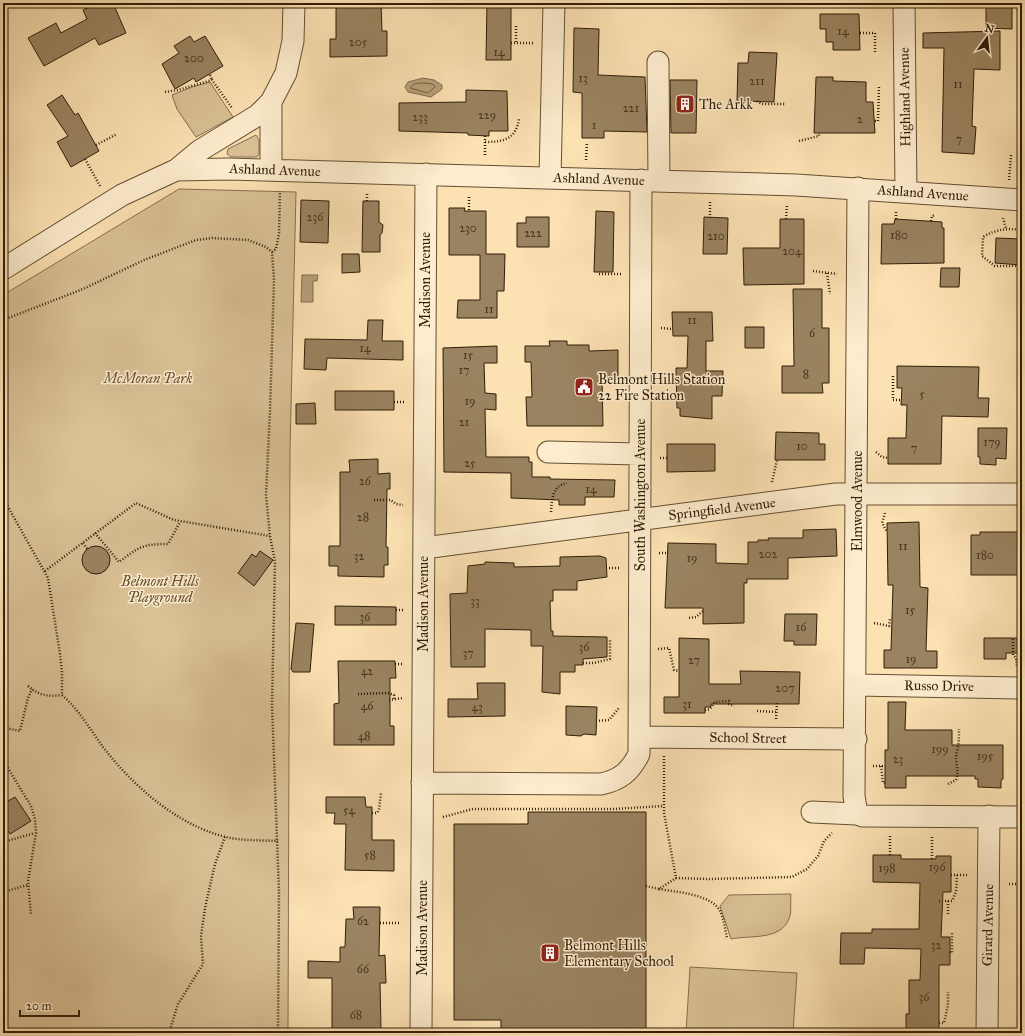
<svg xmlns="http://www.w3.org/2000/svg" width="1025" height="1036" font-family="'IM FELL Great Primer',serif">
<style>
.green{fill:#d9c095;stroke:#846f4e}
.water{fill:#b79f78;stroke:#816b4b}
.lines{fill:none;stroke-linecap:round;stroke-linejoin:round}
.shore{stroke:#745e40;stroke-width:1}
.building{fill:#9a8360;stroke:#301e08}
.minor-casing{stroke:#634f32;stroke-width:23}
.path{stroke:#301e08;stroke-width:2.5;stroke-dasharray:1 2;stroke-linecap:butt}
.minor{stroke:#fdeccd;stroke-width:21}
.labels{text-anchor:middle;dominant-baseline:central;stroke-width:3;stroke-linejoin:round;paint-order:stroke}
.number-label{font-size:12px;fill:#4a371e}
.street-label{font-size:14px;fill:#301e08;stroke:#fdeccd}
.poi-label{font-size:14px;fill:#301e08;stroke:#fdeccd;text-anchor:start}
.park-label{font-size:14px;font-style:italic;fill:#634f32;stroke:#fdeccd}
</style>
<rect width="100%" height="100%" fill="#fce1b2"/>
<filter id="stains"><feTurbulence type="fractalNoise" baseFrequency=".005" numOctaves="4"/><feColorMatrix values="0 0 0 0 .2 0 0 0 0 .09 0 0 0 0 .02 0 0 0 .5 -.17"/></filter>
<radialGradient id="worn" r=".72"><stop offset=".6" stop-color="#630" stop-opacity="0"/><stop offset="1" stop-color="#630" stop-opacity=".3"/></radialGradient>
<path class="green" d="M210,82L233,117L196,137L177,109L172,95L192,87Z
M256,135L259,140V154L257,157H231L227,154L228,149Z
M179,189L296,192L290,450L288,1033H3V295Z
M791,894C790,901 792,912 789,919C780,941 749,935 731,939L720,906L729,895Z
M690,967L797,973L793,1033H686Z"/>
<path class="water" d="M423,78L434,80L442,85V89L431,97L408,92L405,87L408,82Z
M302,275H318L317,281H313V302H301Z"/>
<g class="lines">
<path class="shore" d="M423,83L433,84L435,87L428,93L410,88L414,84Z"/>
</g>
<path class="building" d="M99,3H113L126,33L99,45L95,38L44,66L28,38L56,23L61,33L87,19L83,10Z
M336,3H381L382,31H387V56L330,57V39H336Z
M487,3H511V60H486Z
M986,3H1012V29L986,28Z
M820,14H859L860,50H833V42H826V29H820Z
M574,28L599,29L598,75L645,77L647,132L604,131V138H582V93L573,92Z
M1000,31V70L974,69L972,126L976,127L974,154L942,152L944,48H923V33Z
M190,36L194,42L205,36L223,66L196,82L194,78L175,89L162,64L179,53L174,46Z
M749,52L777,53L774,102L737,101L738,63H748Z
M816,77H833V81L866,82V102H873L875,133H814Z
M670,80H697L696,133H671Z
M466,90L507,91L508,131H489V136L468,135V133L399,131V103L466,102Z
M62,95L75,115L78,113L99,151L71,167L57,142L68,136L47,105Z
M301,200L329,201L328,243L300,242Z
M363,201H379V222L383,225L382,233L380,235V252H362Z
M449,208H465L464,211H486V254H505L504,291H497V318H457L458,300H480V255H449Z
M596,211L614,212L613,272H594Z
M526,217H549V247H517V223H526Z
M704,217L728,218L727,254H703Z
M780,219H804V284L744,285L743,248H780Z
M895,219L942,222V228H944V263L881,264L882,224H894Z
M996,238L1022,239L1021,265L995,263Z
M342,254H359L360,272L342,273Z
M941,268H960L959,287H940Z
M793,289H822V328H829V383H822L823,393H782V366H794Z
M672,312H712L713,341H706V371H723L722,396H712V419L680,416V408H677L676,368H687L688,336H673Z
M368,320H383L382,341H403V360L327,358L326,370L304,369L305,339L367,340Z
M745,327H764V348H745Z
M549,341H567V345H589V351L618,350V378H602L603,426H527L526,397H532L531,362H525V346H550Z
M497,346V363H484L485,393L496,394V410L485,409L486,457H529V462H532V477H550V479L615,480L614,497H585V505H559V500L511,498V473L444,472L443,348Z
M897,366L979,367L978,398H989L988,417L942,416L941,464H888V438H906L907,405H901L902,388H897Z
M335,391H394V410H335Z
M315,403L316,424H296V404Z
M978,428H1007L1006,459L996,458V465L980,464V457H978Z
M776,432L819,433V444H825V460H775Z
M667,444H715V471L667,472Z
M378,459V474L390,473V489H387L386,547H388V565H384V577L338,576V566H329V546H340V472H350L349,460Z
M919,522L920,587L928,588L926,651H937V668H884V650H891L893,585H888L887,523Z
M836,529L837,556L788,558V579H747V583H744V623L703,624V608H665L668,543L716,544V563L748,564V542H758V540H769L768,538H803V530Z
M980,532H1022V575H971V535H980Z
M82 560a14 14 0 1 1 28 0a14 14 0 1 1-28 0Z
M260,551L273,560L254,586L238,573L252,554L256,557Z
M600,556L606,558L607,577L577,581V590H553V601H550L551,631H553V636L607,637V657L583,659V665H575V672H560V694L542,692L543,646H531V630L485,629V667H451L450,594L467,593L468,566L485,564V562L514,563V567L560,566V557Z
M335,606L396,607V625H335Z
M785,614H817L816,645H794V641H784Z
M296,623L314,624L310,672H293L291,669Z
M679,638L709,639V684H741L740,671L800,672L799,704H711V707H705V713H664V697H679Z
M984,638H1022V653H1006V659H984Z
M338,661H395L396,678H390V726H394V745H334V704L339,703Z
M477,683H505V716L448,717V699H478Z
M888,702H906L905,730H952V745H1003V779L1001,780V788L978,787V779H975V776H906V788H885V750H888Z
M566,706L597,707L596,735L584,734L581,736L566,735Z
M15,797L31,821L10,834L3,824V804Z
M326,797H365L366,807H372V840H394V871L345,870L346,824H334L335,813H326Z
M528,812H646V1033H501V1020H454V824H528Z
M873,855H901V859H936V856H951V892H943L941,937H950V965H939V1033H906V1014H909V980H920L921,949L865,948L864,964H840L841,933H872V929H919L920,883L873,882Z
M353,907H380L379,956L385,955L386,983H380L381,1029L332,1030V978H308V961L340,962V947H345L346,919H354Z"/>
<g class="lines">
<defs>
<path id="minor" d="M904,3L906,191
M658,62L659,181
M176,170L228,169L796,185L1022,200
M271,170V102
M550,178L554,3
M3,269L122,195L176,170L199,151L258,115L271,102L286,73L293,41L294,3
M548,452L640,454
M424,548L836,494H1022
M856,685L1022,688
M639,737L856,739
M422,783L601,784C620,780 630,772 639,754L641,180
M812,812L857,814L863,816L1022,817
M857,814L854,796L858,188
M421,1033L426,174
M987,1033L989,816"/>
</defs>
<use href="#minor" class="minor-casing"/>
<path class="path" d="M521,4V3
M516,26V43H534
M860,33H875V53
M511,43H516
M210,75L212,80
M165,92L178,90L212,80L232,108
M757,101L762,104H785
M875,121H878L879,86
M485,136V142C504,142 516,139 519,119
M799,141L819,136V133
M485,142V157
M96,145L117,134
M85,159L100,186
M586,160L587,142
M1009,180L1011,155
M469,197V211
M367,201V193
M3,206L5,202L4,200
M710,218V202
M1003,218L1006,228
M786,219L787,205
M896,219V211
M931,221L932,216L935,215
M1022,230C1006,228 997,229 983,237L982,256L995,266H1022
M272,252L276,249L279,234L280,191
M813,271L837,274
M827,273L830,294
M599,274H622
M3,320L83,289L144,260L196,240L212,238L248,240L266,247L272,252L274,280L270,411L266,495L270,536L275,562L272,705L279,892L278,1033
M661,328L672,329
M893,376V400H901
M394,402H405
M876,452L882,457L888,458
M660,458H667
M772,482L777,460
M3,498L48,578L60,654L62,673V695C79,710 90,729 103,747C133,786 177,825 226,837C243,841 261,840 278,841
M374,500H391L396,504L403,505
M551,512C552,499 552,486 567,483
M885,513L882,523L887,532
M95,533L119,562C139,547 142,544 168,544L180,522
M83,543L88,550
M659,553H668
M606,568H620
M45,571L136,503L174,520L270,536
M396,610H403
M689,618L696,617L703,611
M874,623L889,626L890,618
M1013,639V655L1016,658L1017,667
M658,649L669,648L674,670L679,671
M583,663H594L610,659V639
M395,664H403
M28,686C38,695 48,697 62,695
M358,694L388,693L394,695V699
M389,700L403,698
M705,710L710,709L715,702L729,701V704L734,706
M757,711L776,712
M776,719L777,703
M596,721L609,720L619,708
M3,739L6,728L20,731L28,698L32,689
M664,756V813L676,878L709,879L792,877L807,869L818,856L824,841L832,833
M3,760L31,806L35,819L36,833L28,881L31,914
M873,766H885
M881,766L883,783H886
M948,784L956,780C960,771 954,761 957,751C959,744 959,738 959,729
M372,813H377L379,809L381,793
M443,817L473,809H614L663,806
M890,836V855
M3,842L35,833
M932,859V836
M951,875H969
M1009,884H1022
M646,886L659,889L676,878
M659,889C676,892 711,894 720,911C724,919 725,929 727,938
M3,892L28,885
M939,901H952L956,892L957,875
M948,901V916
M380,923H401
M950,952L952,953V933
M1021,977L1022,973
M939,1023H944L948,1005V992
M169,1033L178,1004L203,964L201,936L205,908L215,864L225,837"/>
<use href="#minor" class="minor"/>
</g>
<defs>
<symbol id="building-square" viewBox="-11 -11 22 22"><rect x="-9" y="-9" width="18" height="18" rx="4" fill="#8f2418" stroke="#fdeccd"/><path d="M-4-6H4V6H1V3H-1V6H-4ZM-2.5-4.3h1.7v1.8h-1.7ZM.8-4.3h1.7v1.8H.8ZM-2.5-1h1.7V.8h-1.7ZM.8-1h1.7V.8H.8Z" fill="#fff"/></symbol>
<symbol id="civic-square" viewBox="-11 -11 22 22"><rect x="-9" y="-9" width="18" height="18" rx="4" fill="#8f2418" stroke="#fdeccd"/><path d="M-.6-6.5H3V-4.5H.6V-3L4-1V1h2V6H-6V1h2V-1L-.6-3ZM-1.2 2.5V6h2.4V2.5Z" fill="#fff"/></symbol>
</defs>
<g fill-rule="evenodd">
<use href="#building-square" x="674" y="93" width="22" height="22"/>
<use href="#civic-square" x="573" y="376" width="22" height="22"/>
<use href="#building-square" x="539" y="942" width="22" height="22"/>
</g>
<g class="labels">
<g class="number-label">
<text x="843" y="31">14</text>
<text x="358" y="42">205</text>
<text x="499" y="52">14</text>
<text x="194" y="58">200</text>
<text x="583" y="78">13</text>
<text x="757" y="81">211</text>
<text x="958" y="84">11</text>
<text x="631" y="108">221</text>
<text x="487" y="115">229</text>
<text x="420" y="117">233</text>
<text x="860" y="119">2</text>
<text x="594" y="125">1</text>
<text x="959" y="139">7</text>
<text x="315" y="217">236</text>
<text x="468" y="228">230</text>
<text x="533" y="233">222</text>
<text x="899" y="235">180</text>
<text x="716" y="236">210</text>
<text x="792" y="251">204</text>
<text x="489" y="309">11</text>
<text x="692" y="320">11</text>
<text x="812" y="333">6</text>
<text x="365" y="348">14</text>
<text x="468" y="355">15</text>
<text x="464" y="370">17</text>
<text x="806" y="374">8</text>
<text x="922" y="394">5</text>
<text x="470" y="401">19</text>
<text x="464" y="422">21</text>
<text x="992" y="442">179</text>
<text x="802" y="446">10</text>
<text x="914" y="448">7</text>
<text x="470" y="463">25</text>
<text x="365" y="481">26</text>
<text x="591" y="489">14</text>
<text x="363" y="517">28</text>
<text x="903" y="546">11</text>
<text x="768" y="554">202</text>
<text x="985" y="555">180</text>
<text x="359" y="556">32</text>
<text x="692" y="558">19</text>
<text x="475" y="601">33</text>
<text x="910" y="610">15</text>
<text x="365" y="617">36</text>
<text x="801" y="627">16</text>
<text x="584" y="647">36</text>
<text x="468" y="653">37</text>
<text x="911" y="659">19</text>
<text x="694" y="660">27</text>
<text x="367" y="671">42</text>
<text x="785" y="688">207</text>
<text x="687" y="704">31</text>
<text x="367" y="706">46</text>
<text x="477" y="707">43</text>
<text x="364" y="736">48</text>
<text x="940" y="749">199</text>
<text x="985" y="756">195</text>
<text x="898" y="759">23</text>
<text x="349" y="810">54</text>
<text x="370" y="855">58</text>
<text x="937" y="867">196</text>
<text x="887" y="868">198</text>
<text x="363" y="921">62</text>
<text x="936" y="945">32</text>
<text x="363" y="969">66</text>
<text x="924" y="997">36</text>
<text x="356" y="1015">68</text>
</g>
<g class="street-label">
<text transform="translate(905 97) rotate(-91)">Highland Avenue</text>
<text transform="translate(275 170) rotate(2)">Ashland Avenue</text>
<text transform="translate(599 179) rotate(2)">Ashland Avenue</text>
<text transform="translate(923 193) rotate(4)">Ashland Avenue</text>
<text transform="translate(425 280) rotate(-90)">Madison Avenue</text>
<text transform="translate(640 495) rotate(-90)">South Washington Avenue</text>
<text transform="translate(857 501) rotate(-90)">Elmwood Avenue</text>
<text transform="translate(722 509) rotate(-7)">Springfield Avenue</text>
<text transform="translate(423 604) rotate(-90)">Madison Avenue</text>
<text transform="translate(939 686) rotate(1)">Russo Drive</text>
<text transform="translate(748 738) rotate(1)">School Street</text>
<text transform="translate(988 925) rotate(-89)">Girard Avenue</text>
<text transform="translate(422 928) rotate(-90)">Madison Avenue</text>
</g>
<g class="poi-label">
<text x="699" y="104">The Arkk</text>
<text x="598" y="379">Belmont Hills Station<tspan x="598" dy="16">22 Fire Station</tspan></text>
<text x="564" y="945">Belmont Hills<tspan x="564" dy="16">Elementary School</tspan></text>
</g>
<g class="park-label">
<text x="148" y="378">McMoran Park</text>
<text x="160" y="581">Belmont Hills<tspan x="160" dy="16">Playground</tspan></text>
</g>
</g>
<rect width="1025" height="1036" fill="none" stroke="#fce1b2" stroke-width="16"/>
<rect x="4" y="4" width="1017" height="1028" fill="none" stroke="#301e08" stroke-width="2"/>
<rect x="8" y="8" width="1009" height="1020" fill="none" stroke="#301e08"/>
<g transform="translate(987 38) rotate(15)" stroke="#fdeccd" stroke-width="3" paint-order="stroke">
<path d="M0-3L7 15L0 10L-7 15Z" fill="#301e08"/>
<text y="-6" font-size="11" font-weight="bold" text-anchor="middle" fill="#301e08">N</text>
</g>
<path d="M20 1010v6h59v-6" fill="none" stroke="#301e08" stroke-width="2"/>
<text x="26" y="1010" font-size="12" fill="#301e08" stroke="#fdeccd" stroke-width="3" paint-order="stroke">20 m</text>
<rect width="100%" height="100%" filter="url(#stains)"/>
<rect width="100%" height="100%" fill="url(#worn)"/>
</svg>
